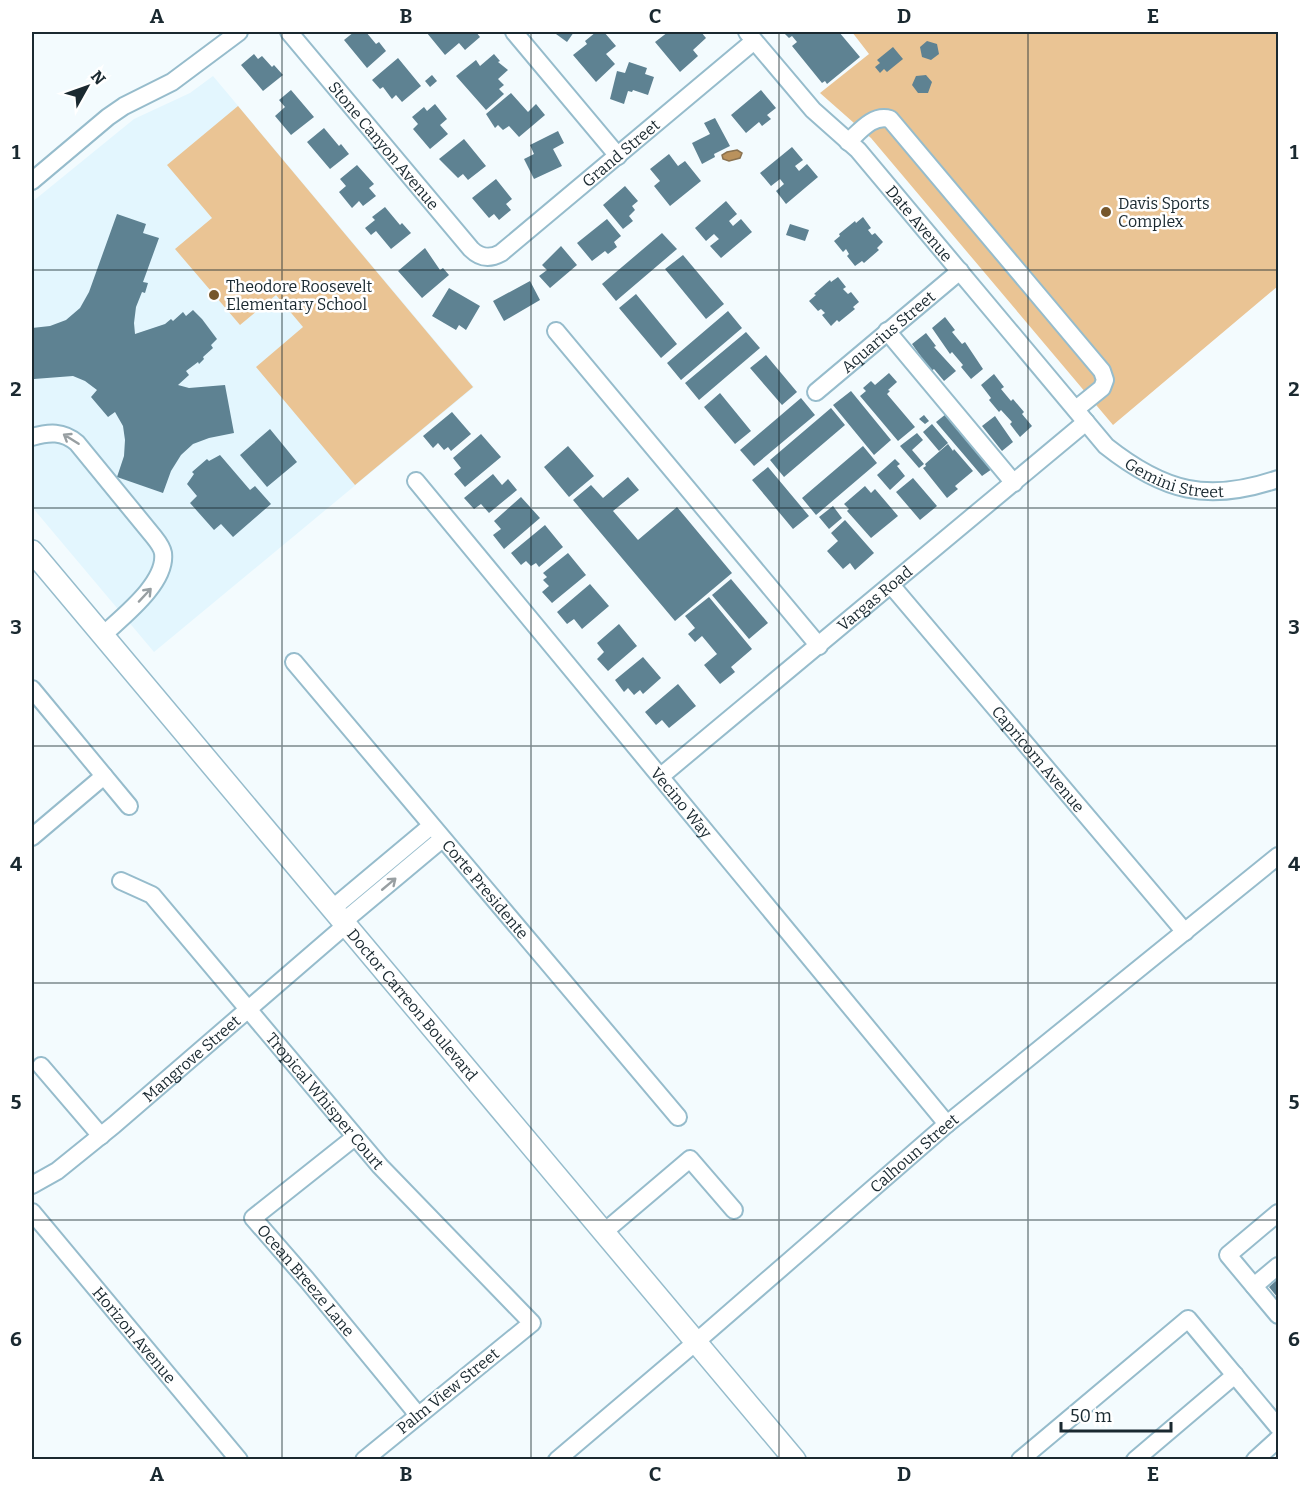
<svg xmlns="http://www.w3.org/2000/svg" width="1310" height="1491" font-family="Bitter,serif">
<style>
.built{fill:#e3f6fe}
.green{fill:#eac494}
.water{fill:#ba925d;stroke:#8a7250;stroke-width:1.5}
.building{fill:#5e8292}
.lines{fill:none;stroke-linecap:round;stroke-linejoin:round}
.minor-casing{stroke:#96bccc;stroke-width:20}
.major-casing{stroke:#96bccc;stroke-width:24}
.minor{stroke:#fff;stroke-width:16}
.major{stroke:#fff;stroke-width:21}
.oneway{stroke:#989fa2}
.grid{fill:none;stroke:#1a2930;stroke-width:1.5;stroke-opacity:0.55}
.poi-dot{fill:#76572c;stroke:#fff;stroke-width:2}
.labels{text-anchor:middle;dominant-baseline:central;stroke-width:5;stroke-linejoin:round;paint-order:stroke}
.street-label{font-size:16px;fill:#1a2930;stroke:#fff}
.poi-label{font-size:16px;fill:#1a2930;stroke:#fff;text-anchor:start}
.neatline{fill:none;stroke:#1a2930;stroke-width:2}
.grid-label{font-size:20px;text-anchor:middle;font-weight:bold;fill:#1a2930}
</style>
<rect width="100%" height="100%" fill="#f3fbfe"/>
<path class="built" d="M213,76L474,387L154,652L32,507V202L134,119L190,93Z"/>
<path class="green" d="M852,32H1278V286L1113,425L871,138L820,93L869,54Z
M238,106L473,387L355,485L256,367L303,327L276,295L240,325L175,249L212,218L167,165Z"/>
<path class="water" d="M737,150L742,153L740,158L729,161L723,159L722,155L727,152Z"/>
<path class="building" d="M354,32H366L376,44L379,42L386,51L367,68L344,40Z
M428,32H476L480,37L465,50L459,43L445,55L427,33Z
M558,32H574L567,42L556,34Z
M596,32H604L616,46L606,54L615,64L596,82L573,55L587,44L585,41Z
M668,32H678L679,33L681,32H701L706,38L693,50L698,56L680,72L655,42Z
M783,32H839L860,57L827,84L825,81L822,83L792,46L797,42L792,36L789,38Z
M927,41L937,44L939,54L931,60L922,57L920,47Z
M893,47L903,59L887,72L884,69L880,73L875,67L880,63L877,60Z
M254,54L258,59L262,56L272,67L274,65L283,75L263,91L241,65Z
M494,54L500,61L498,62L508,70L498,79L504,85L499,89L504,94L486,110L456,76L476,60L480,66Z
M398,58L421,86L402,102L396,95L392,99L383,87L380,89L372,80Z
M629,62L647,68L645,74L654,77L648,95L633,90L632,92L628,91L624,104L610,99L617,71L625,73Z
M432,75L437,81L430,87L425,81Z
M926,75L932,82L928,93H918L912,85L916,76Z
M291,90L314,117L291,135L275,116L285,107L279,100Z
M761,90L776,108L767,115L771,119L762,126L759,122L746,133L731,115Z
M511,93L528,112L536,104L545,115L519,137L509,126L503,130L498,125L495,128L486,114Z
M435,104L447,119L440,125L448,134L430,149L413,129L418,124L412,117L424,107L427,111Z
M715,118L730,146L714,154L715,157L702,164L692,143L710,134L704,123Z
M324,128L339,146L341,144L349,154L330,169L307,142Z
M558,131L564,143L553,149L562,166L534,179L524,159L534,154L530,145Z
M464,139L486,166L468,180L463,174L458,178L439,159Z
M792,147L803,160L795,166L799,171L807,164L818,177L786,204L776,191L784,184L780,179L771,186L760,173Z
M669,154L678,166L685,161L701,181L670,206L654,186L660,181L650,169Z
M357,165L374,184L369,188L376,196L363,206L359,201L352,208L339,192L346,186L340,179Z
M496,179L512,199L506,204L511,210L499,220L494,214L489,218L472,198Z
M625,186L638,201L632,206L635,210L629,216L633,221L623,229L603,205Z
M726,201L737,214L729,221L733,226L741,219L752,232L721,258L710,246L719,239L714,234L706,241L695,228Z
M385,207L400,225L402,223L411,233L391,249L376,231L371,235L365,228L375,220L372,217Z
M117,214L146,224L143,233L159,238L143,282L148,283L145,293L142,292L136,307L134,323L135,334L165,324L171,319L173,321L183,312L186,316L193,310L202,319L217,339L211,345L213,348L203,357L204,359L199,364L198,362L186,371L189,375L178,385L189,388L225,385L234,433L209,438L193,444L181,455L171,471L163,493L117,477L124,456L125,440L123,426L115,412L108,417L91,397L97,390L85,381L73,376L34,379L32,361V328L50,326L66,320L80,308L89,292Z
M863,217L871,228L868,230L872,235L875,233L883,242L877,248L879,250L864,263L862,261L855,266L847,256L849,254L846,249L843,252L834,241L840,236L839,234L855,221L856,223Z
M607,219L621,236L614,242L617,247L608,254L605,251L592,261L577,243Z
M790,224L809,230L805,241L786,235Z
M662,233L677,249L616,301L602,284Z
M561,246L577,265L550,288L539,276L547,270L542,265Z
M425,248L440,270L443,268L449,275L422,298L398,271Z
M683,255L724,304L706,319L665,269Z
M838,277L846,287L843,289L848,294L851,292L859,302L853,307L855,309L839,322L837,320L831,326L822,315L825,313L821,309L818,311L809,301L816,295L814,294L830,280L831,282Z
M530,281L540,300L504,321L493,301Z
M449,288L480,306L466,330L459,325L456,330L432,316Z
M636,294L677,344L661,358L619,308Z
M728,311L742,328L681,380L667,363Z
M945,317L955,330L952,332L962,344L965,342L983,369L971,379L961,367L963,365L952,352L950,354L932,328Z
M746,332L760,348L699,400L685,383Z
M926,333L936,346L934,347L956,371L944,381L934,369L931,371L912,344Z
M766,355L797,392L782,405L750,368Z
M889,373L897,382L888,390L890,391L887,394L915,427L898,441L860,396L866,391L863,388L871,381L875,385Z
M994,374L1004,387L1001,389L1011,401L1013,399L1024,412L1022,414L1032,426L1020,437L1010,424L1012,422L1001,410L999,412L989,400L991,398L981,385Z
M851,391L891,440L874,455L833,405Z
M720,393L751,431L735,444L704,407Z
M801,398L815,415L754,466L740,450Z
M831,408L845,425L784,477L770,460Z
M452,412L471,434L451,451L448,447L444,450L438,443L433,448L423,436Z
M946,414L992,469L982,476L936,422Z
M924,415L929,421L925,424L919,419Z
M995,416L1013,442L1002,451L982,426Z
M932,424L948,443L939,451L923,432Z
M270,429L297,462L267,487L240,455Z
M917,433L923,440L912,450L924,464L919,468L900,446Z
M481,434L501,457L465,487L454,474L461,468L453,458Z
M948,444L953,451L954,449L973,471L955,486L958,489L947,498L923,468L926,466L925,464Z
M568,446L594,476L569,497L544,467Z
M863,446L877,463L816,515L802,498Z
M220,455L250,490L255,486L271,504L233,537L221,524L214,530L190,503L197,496L187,484L194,474L192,472L207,459L209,461Z
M895,459L900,464L897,466L905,476L890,490L877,475Z
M768,467L809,516L793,529L752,480Z
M493,474L502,485L508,479L517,490L489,513L481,504L474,509L464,498Z
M628,477L639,490L613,511L638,540L677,507L732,573L675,621L573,500L591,485L603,498Z
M913,478L937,506L920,520L896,492Z
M865,486L871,493L875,489L898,516L871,538L847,511L849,509L844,504Z
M521,497L540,518L504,549L493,535L501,529L494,521Z
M833,506L842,518L829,529L819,517Z
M845,520L874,553L855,570L850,563L843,569L827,551L838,541L831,533Z
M545,525L563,547L539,567L536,563L531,566L526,561L521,565L511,553Z
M568,553L586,575L552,603L542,592L549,586L543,580L547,577L543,573Z
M731,579L768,623L749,639L712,595Z
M590,584L609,606L582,629L574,619L567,624L557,612Z
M709,597L752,649L731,667L735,672L720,684L704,665L717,654L702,636L695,642L688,634L695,628L685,616Z
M619,624L637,646L608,671L597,659L604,652L597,643Z
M643,657L661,678L643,694L640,690L634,695L628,688L624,692L615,680Z
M678,684L696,706L669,728L662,720L656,725L645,712Z
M1278,1279V1298L1269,1287Z"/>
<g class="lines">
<defs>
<g id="minor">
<path id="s1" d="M289,32L471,249C480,258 490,259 501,253L754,41"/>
<path d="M514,32L618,156"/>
<path id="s2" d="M747,32L813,110L858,150L1106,446C1164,492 1208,503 1278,479"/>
<path d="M848,142C860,131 873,114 890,119L1102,371L1105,380L1102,388L1076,409"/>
<path d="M32,181L108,117L124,106L172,82L239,32"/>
<path d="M556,331L819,646"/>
<path d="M887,331L1014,483"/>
<path id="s3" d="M816,392L960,271"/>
<path d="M32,437C49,432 63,431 77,443L154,537C158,542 162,547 163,553C167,583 122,617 103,635"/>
<path id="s4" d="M416,481L947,1124"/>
<path id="s5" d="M891,585L1185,932"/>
<path id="s6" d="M294,662L678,1117"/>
<path d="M32,689L129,806"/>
<path id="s7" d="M661,776L1086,422"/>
<path d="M32,837L104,776"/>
<path id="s8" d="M121,881L152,895L380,1166L532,1323L364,1460"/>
<path d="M333,908L431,826"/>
<path d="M344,921L442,839"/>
<path d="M41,1066L101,1136"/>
<path id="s9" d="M355,1137L253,1218L307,1280L418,1415"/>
<path id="s10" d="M32,1185L57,1171L114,1125L347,924"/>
<path id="s11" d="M32,1212L239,1460"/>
<path d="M1278,1213L1228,1255L1278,1315"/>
<path d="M604,1232L690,1159L734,1210"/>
<path d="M1254,1286L1278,1266"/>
<path id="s12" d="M557,1460L696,1342L947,1124L1278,856"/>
<path d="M1020,1460L1188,1319L1278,1427"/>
<path d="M1135,1460L1235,1375"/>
<path d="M1255,1460L1278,1439"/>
</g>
<g id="major">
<path id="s13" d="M32,551L795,1460"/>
</g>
</defs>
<use href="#minor" class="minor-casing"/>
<use href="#major" class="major-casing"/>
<use href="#minor" class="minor"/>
<use href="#major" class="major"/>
</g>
<defs><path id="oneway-shaft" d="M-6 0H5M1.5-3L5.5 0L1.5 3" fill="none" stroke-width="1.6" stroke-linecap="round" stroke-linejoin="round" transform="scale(1.5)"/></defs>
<g class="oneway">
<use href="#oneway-shaft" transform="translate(71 439) rotate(-148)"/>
<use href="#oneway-shaft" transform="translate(145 595) rotate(-47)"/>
<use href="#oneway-shaft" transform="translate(389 884) rotate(-40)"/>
</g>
<path class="grid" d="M282,32V1460M531,32V1460M779,32V1460M1028,32V1460M32,270H1278M32,508H1278M32,746H1278M32,983H1278M32,1220H1278"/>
<g class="poi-dot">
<circle cx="1106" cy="212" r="6"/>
<circle cx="214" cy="295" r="6"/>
</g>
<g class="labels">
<g class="street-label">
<text stroke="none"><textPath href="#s1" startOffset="148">Stone Canyon Avenue</textPath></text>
<text stroke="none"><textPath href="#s1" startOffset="472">Grand Street</textPath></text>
<text stroke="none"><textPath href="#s2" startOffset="258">Date Avenue</textPath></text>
<text stroke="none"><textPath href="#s3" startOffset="94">Aquarius Street</textPath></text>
<text stroke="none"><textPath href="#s2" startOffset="626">Gemini Street</textPath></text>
<text stroke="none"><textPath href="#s7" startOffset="278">Vargas Road</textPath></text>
<text stroke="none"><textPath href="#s5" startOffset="228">Capricorn Avenue</textPath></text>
<text stroke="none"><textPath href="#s4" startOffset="417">Vecino Way</textPath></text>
<text stroke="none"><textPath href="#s6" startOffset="297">Corte Presidente</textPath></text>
<text stroke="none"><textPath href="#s13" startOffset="592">Doctor Carreon Boulevard</textPath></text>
<text stroke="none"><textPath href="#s10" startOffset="204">Mangrove Street</textPath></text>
<text stroke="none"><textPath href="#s8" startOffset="303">Tropical Whisper Court</textPath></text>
<text stroke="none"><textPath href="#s12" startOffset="471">Calhoun Street</textPath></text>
<text stroke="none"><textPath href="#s9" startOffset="212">Ocean Breeze Lane</textPath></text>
<text stroke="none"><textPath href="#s11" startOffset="160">Horizon Avenue</textPath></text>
<text transform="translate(448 1391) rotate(-39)">Palm View Street</text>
</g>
<g class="poi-label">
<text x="1118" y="203">Davis Sports<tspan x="1118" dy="18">Complex</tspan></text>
<text x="226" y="286">Theodore Roosevelt<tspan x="226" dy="18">Elementary School</tspan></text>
</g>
</g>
<rect width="1310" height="1491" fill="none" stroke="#ffffff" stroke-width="66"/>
<g transform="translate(87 87) rotate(50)" stroke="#ffffff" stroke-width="4.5" paint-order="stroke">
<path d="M0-4.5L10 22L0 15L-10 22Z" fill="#1a2930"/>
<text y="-9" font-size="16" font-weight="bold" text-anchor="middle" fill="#1a2930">N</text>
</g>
<path d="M1061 1422v9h110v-9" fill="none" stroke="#1a2930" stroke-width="3"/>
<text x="1070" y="1422" font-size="18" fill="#1a2930" stroke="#ffffff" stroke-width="4.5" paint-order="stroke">50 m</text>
<rect x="33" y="33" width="1244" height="1425" class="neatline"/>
<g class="grid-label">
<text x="157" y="23">A</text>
<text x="406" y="23">B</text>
<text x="655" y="23">C</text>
<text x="904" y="23">D</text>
<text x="1153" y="23">E</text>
<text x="16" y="159">1</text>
<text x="1294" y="159">1</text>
<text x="16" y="396">2</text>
<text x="1294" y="396">2</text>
<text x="16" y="634">3</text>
<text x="1294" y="634">3</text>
<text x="16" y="871">4</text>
<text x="1294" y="871">4</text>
<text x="16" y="1109">5</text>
<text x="1294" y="1109">5</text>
<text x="16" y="1346">6</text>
<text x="1294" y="1346">6</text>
<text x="157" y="1481">A</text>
<text x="406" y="1481">B</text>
<text x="655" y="1481">C</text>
<text x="904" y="1481">D</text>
<text x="1153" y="1481">E</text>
</g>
</svg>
